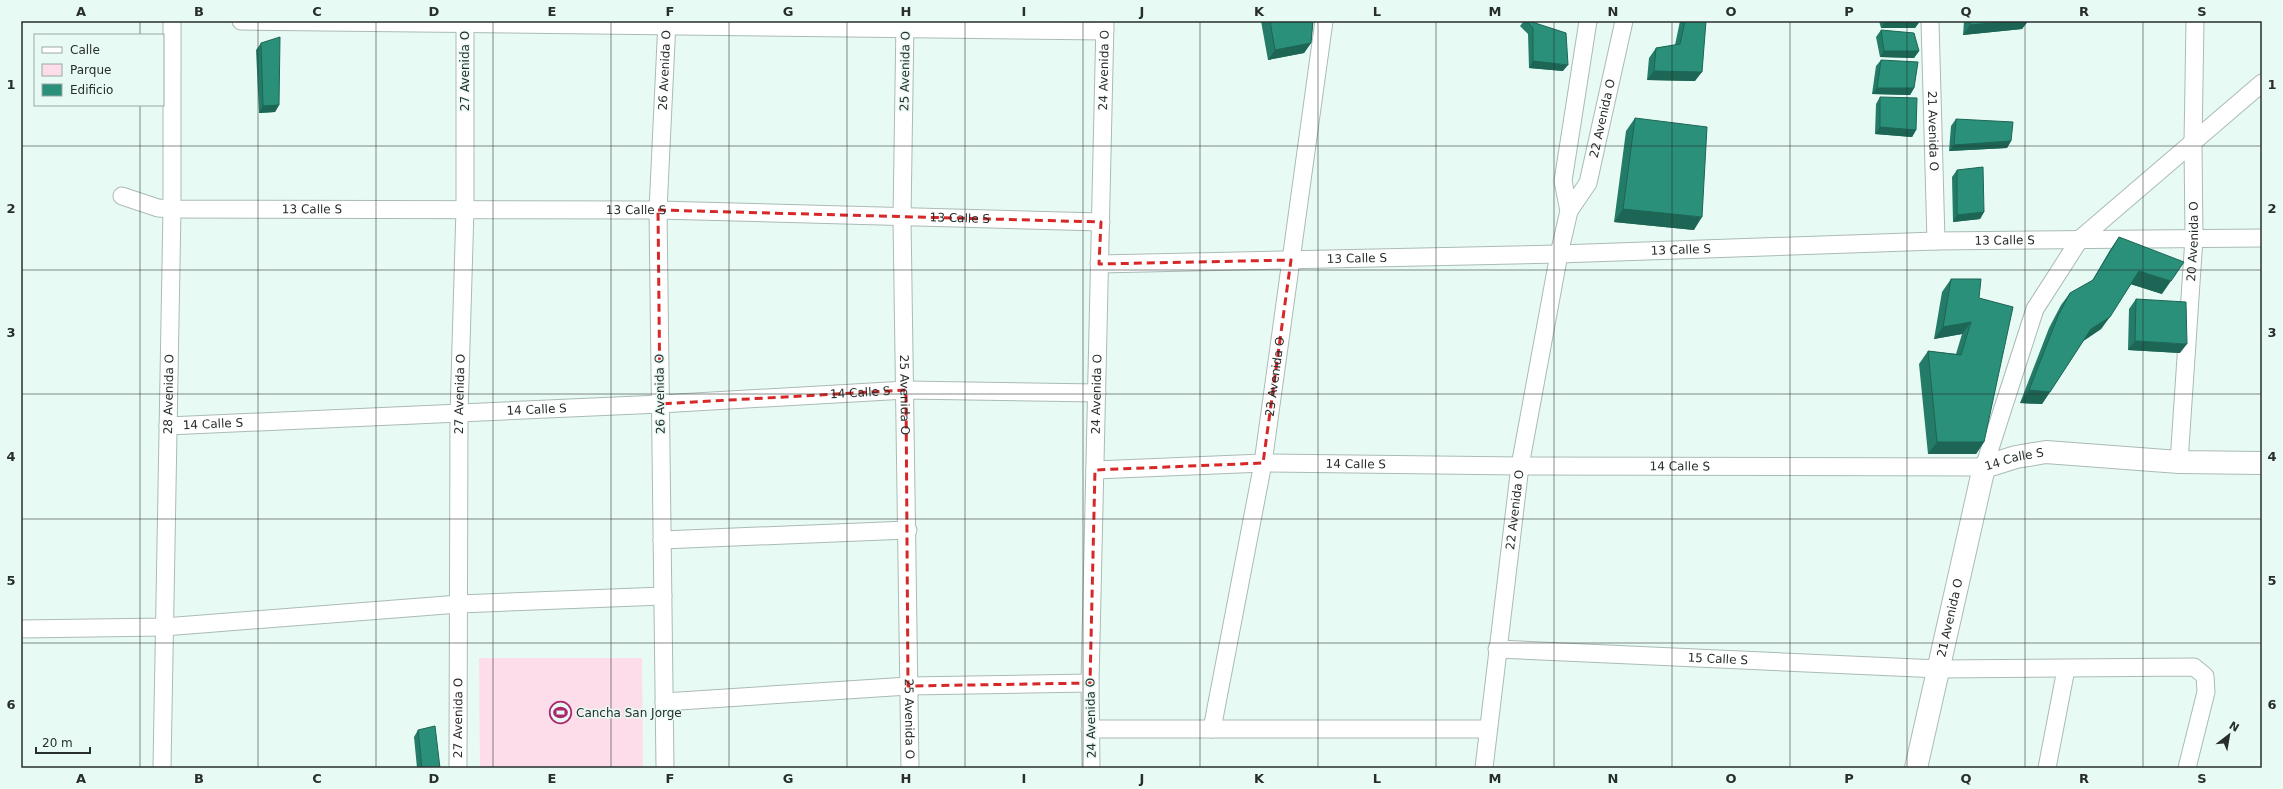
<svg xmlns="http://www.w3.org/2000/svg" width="2283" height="789" font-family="'DejaVu Sans',sans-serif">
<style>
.green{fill:#fddde9}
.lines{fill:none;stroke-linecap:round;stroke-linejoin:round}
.minor-casing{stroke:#aabbb6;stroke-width:19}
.tertiary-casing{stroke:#aabbb6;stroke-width:24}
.minor{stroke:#fff;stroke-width:17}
.tertiary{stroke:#fff;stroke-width:22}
.wall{fill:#247c68}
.shaded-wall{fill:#1d6555}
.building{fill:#2a9079;stroke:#1d6555}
.marked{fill:none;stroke:#d62828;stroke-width:3;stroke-dasharray:8 5;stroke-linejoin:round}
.grid{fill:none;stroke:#272e2c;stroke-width:1;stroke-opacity:0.55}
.labels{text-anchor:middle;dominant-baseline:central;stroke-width:3;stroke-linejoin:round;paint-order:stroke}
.street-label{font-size:12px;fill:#272e2c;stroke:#e8faf4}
.poi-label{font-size:12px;fill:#272e2c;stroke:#e8faf4;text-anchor:start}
.neatline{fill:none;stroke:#272e2c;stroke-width:1.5}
.grid-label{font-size:13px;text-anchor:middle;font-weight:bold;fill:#272e2c}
</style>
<rect width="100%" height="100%" fill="#e8faf4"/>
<path class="green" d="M479,658H642L643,768H480Z"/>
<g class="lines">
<defs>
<g id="minor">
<path d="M241,21L1105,31"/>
<path id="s1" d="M905,21L902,218L910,768"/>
<path id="s2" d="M1930,21L1936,241"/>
<path id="s3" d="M122,196L158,208L172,209L658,210L1101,222"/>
<path id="s4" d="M1569,211L1588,183L1624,21"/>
<path id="s5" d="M1099,264L1559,254L1936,241L2262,238"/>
<path id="s6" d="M168,426L660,404L906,390L1097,393"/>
<path id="s7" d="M2179,462L2194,238L2193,143L2195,21"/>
<path id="s8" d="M1095,470L1263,463L1520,466L1984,467L2035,309L2080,239L2262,83"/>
<path d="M662,540L908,530"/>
<path d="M21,629L164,627L459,604L663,596"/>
<path id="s9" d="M1497,649L1939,669L2194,667L2205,676L2206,692L2187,768"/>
<path d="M664,702L908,686L1090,683"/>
<path d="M1090,729H1487"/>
<path id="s10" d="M1212,729L1263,463L1324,21"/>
<path id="s11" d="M162,768L172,209V21"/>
<path id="s12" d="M458,768L459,413L465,209V21"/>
<path id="s13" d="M665,768L658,210L667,21"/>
<path id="s14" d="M1091,768L1090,683L1105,21"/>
<path id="s15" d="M1484,768L1520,466L1559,254L1569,211L1563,181L1588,21"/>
<path d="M2047,768L2066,669"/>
</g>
<g id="tertiary">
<path id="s16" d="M1916,768L1984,467L2016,457L2046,452L2179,462L2262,463"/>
</g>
</defs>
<use href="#minor" class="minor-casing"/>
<use href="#tertiary" class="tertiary-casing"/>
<use href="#minor" class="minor"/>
<use href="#tertiary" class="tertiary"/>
</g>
<path class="wall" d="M1261,21H1313L1311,43L1304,53L1268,60Z
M1524,21H1529L1563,71L1529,68L1528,34L1520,26Z
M1680,21H1706L1695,81L1647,80L1649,58L1656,48L1675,45Z
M1879,21H1920L1915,28H1881Z
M1964,21H2028L2022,29L1963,35Z
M1881,30L1919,51L1914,58L1880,57L1876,37Z
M261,43L279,105L275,112L259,113L256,50Z
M1881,60L1914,88L1910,95L1872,94L1876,66Z
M1880,97L1916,130L1912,137L1875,134L1876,104Z
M1635,118L1694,230L1614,222L1626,131Z
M1956,119L2011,141L2007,148L1949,151L1951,126Z
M1957,170L1984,212L1980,219L1953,222L1952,177Z
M2119,237L2162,294L2131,284L2101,329L2083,341L2042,404L2020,403L2049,328L2061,305L2070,293L2092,281L2110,250Z
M1951,279L1979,298L1984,442L1976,454H1928L1919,364L1928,351L1956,354L1962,334L1934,339L1942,292Z
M2136,299L2180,353L2128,350L2129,309Z
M418,730L440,768H417L414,737Z"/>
<path class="shaded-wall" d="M1886,21H1920L1915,28H1881Z
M2016,21H2028L2022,29L1963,35L1970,25Z
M1311,43L1304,53L1268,60L1275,50Z
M1884,51H1919L1914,58L1880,57Z
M1533,61L1568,65L1563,71L1529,68Z
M1654,71L1702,72L1695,81L1647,80Z
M1877,88H1914L1910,95L1872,94Z
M279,105L275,112L259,113L263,106Z
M1880,127L1916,130L1912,137L1875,134Z
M2011,141L2007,148L1949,151L1954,145Z
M1623,209L1702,217L1694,230L1614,222Z
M1984,212L1980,219L1953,222L1957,215Z
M2139,271L2171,281L2162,294L2130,284Z
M2110,317L2101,329L2082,342L2091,329Z
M1971,322L1962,334L1934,339L1943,327Z
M2135,341L2187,344L2180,353L2128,350Z
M2029,390L2050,392L2042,404L2020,403Z
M1937,442H1984L1976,454H1928Z"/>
<path class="building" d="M1270,21H1313L1311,43L1275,50Z
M1526,21H1529L1566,33L1568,65L1533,61V28Z
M1685,21H1706L1702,72L1654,71L1656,48L1680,44Z
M1970,21H2016L1970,25Z
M1881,30L1914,33L1919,51H1884Z
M280,37L279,105L263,106L261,43Z
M1881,60L1918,62L1914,88H1877Z
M1880,97L1917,98L1916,130L1880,127Z
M1635,118L1707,127L1702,217L1623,209Z
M1956,119L2013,122L2011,141L1954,145Z
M1983,167L1984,212L1957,215V170Z
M2119,237L2184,262L2171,281L2139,271L2110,317L2091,329L2050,392L2029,390L2058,316L2070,293L2093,280Z
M1951,279H1981L1979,298L2013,307L1984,442H1937L1928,351L1961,355L1971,322L1943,327Z
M2136,299L2186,302L2187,344L2135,341Z
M435,726L440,768H422L418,730Z"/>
<path class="marked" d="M658,210L1101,222L1099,264L1291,260L1263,463L1095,470L1090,683L908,686L906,390L660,404Z"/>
<path class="grid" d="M140,21V35M258,21V768M376,21V768M493,21V768M611,21V768M729,21V768M847,21V768M965,21V768M1083,21V768M1200,21V768M1318,21V768M1436,21V768M1554,21V768M1672,21V768M1790,21V768M1907,21V768M2025,21V768M2143,21V768M140,105V768M21,146H2262M21,270H2262M21,394H2262M21,519H2262M21,643H2262"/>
<defs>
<symbol id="stadium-ring" viewBox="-11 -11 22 22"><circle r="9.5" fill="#e8faf4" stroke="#ac266c" stroke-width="1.5"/><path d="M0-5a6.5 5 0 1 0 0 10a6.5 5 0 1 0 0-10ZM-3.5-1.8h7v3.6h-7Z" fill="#ac266c"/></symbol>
</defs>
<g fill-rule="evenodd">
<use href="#stadium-ring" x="548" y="700" width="25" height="25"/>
</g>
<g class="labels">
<g class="street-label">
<text transform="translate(465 71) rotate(-90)">27 Avenida O</text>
<text stroke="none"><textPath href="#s13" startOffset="698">26 Avenida O</textPath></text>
<text transform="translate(905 71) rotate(-89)">25 Avenida O</text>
<text stroke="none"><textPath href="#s14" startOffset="698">24 Avenida O</textPath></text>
<text stroke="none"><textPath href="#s4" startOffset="100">22 Avenida O</textPath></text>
<text stroke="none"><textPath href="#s2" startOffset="110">21 Avenida O</textPath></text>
<text stroke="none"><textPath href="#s3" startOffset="192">13 Calle S</textPath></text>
<text stroke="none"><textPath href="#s3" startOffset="516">13 Calle S</textPath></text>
<text stroke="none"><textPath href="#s3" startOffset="840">13 Calle S</textPath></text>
<text stroke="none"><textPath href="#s5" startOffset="906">13 Calle S</textPath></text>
<text stroke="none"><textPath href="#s7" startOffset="221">20 Avenida O</textPath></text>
<text stroke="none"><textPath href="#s5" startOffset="582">13 Calle S</textPath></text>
<text stroke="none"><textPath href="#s5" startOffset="258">13 Calle S</textPath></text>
<text stroke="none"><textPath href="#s10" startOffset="358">23 Avenida O</textPath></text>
<text stroke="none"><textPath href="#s6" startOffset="693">14 Calle S</textPath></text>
<text stroke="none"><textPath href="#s12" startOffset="374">27 Avenida O</textPath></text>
<text transform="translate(660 394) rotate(-91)">26 Avenida O</text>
<text stroke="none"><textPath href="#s14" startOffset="374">24 Avenida O</textPath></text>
<text stroke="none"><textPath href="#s11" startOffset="374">28 Avenida O</textPath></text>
<text stroke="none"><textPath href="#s1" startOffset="374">25 Avenida O</textPath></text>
<text stroke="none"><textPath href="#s6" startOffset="369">14 Calle S</textPath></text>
<text stroke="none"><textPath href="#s6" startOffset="45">14 Calle S</textPath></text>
<text stroke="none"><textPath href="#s16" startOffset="340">14 Calle S</textPath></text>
<text stroke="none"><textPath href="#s8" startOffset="261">14 Calle S</textPath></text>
<text stroke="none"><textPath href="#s8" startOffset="585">14 Calle S</textPath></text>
<text stroke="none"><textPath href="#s15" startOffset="260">22 Avenida O</textPath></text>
<text stroke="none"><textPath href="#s16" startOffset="154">21 Avenida O</textPath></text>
<text stroke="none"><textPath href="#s9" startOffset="221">15 Calle S</textPath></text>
<text stroke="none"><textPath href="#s12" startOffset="50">27 Avenida O</textPath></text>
<text stroke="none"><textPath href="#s1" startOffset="698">25 Avenida O</textPath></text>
<text transform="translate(1091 718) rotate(-91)">24 Avenida O</text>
</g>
<g class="poi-label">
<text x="576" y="713">Cancha San Jorge</text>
</g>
</g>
<rect width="2283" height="789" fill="none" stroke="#e8faf4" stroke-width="44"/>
<rect x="34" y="34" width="130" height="72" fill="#e8faf4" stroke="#9ba8a4"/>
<rect x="42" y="47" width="20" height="6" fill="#ffffff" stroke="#9ba8a4"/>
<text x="70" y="54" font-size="12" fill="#272e2c">Calle</text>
<rect x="42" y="64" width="20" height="12" fill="#fddde9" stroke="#9ba8a4"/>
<text x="70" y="74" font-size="12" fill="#272e2c">Parque</text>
<rect x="42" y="84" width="20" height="12" fill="#2a9079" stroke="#9ba8a4"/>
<text x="70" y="94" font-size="12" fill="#272e2c">Edificio</text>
<g transform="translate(2229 735) rotate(31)" stroke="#e8faf4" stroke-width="3" paint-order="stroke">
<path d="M0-3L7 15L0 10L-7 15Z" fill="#272e2c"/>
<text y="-6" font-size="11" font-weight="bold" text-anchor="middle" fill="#272e2c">N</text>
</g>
<path d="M36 747v6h54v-6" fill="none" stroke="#272e2c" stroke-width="2"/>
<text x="42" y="747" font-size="12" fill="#272e2c" stroke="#e8faf4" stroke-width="3" paint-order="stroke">20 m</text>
<rect x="22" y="22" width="2239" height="745" class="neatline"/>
<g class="grid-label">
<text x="81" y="16">A</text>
<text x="199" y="16">B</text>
<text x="317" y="16">C</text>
<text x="434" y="16">D</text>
<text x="552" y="16">E</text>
<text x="670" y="16">F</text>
<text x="788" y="16">G</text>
<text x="906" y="16">H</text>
<text x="1024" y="16">I</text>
<text x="1142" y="16">J</text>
<text x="1259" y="16">K</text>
<text x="1377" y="16">L</text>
<text x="1495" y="16">M</text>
<text x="1613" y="16">N</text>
<text x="1731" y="16">O</text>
<text x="1849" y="16">P</text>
<text x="1966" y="16">Q</text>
<text x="2084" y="16">R</text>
<text x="2202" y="16">S</text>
<text x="11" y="89">1</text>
<text x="2272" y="89">1</text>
<text x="11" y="213">2</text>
<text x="2272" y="213">2</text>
<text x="11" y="337">3</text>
<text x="2272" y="337">3</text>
<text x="11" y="461">4</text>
<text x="2272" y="461">4</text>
<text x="11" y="585">5</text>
<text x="2272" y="585">5</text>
<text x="11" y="709">6</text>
<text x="2272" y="709">6</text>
<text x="81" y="783">A</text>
<text x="199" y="783">B</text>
<text x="317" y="783">C</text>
<text x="434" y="783">D</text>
<text x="552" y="783">E</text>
<text x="670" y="783">F</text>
<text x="788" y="783">G</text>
<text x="906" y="783">H</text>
<text x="1024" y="783">I</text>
<text x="1142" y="783">J</text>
<text x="1259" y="783">K</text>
<text x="1377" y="783">L</text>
<text x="1495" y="783">M</text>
<text x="1613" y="783">N</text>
<text x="1731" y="783">O</text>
<text x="1849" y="783">P</text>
<text x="1966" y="783">Q</text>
<text x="2084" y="783">R</text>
<text x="2202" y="783">S</text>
</g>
</svg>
